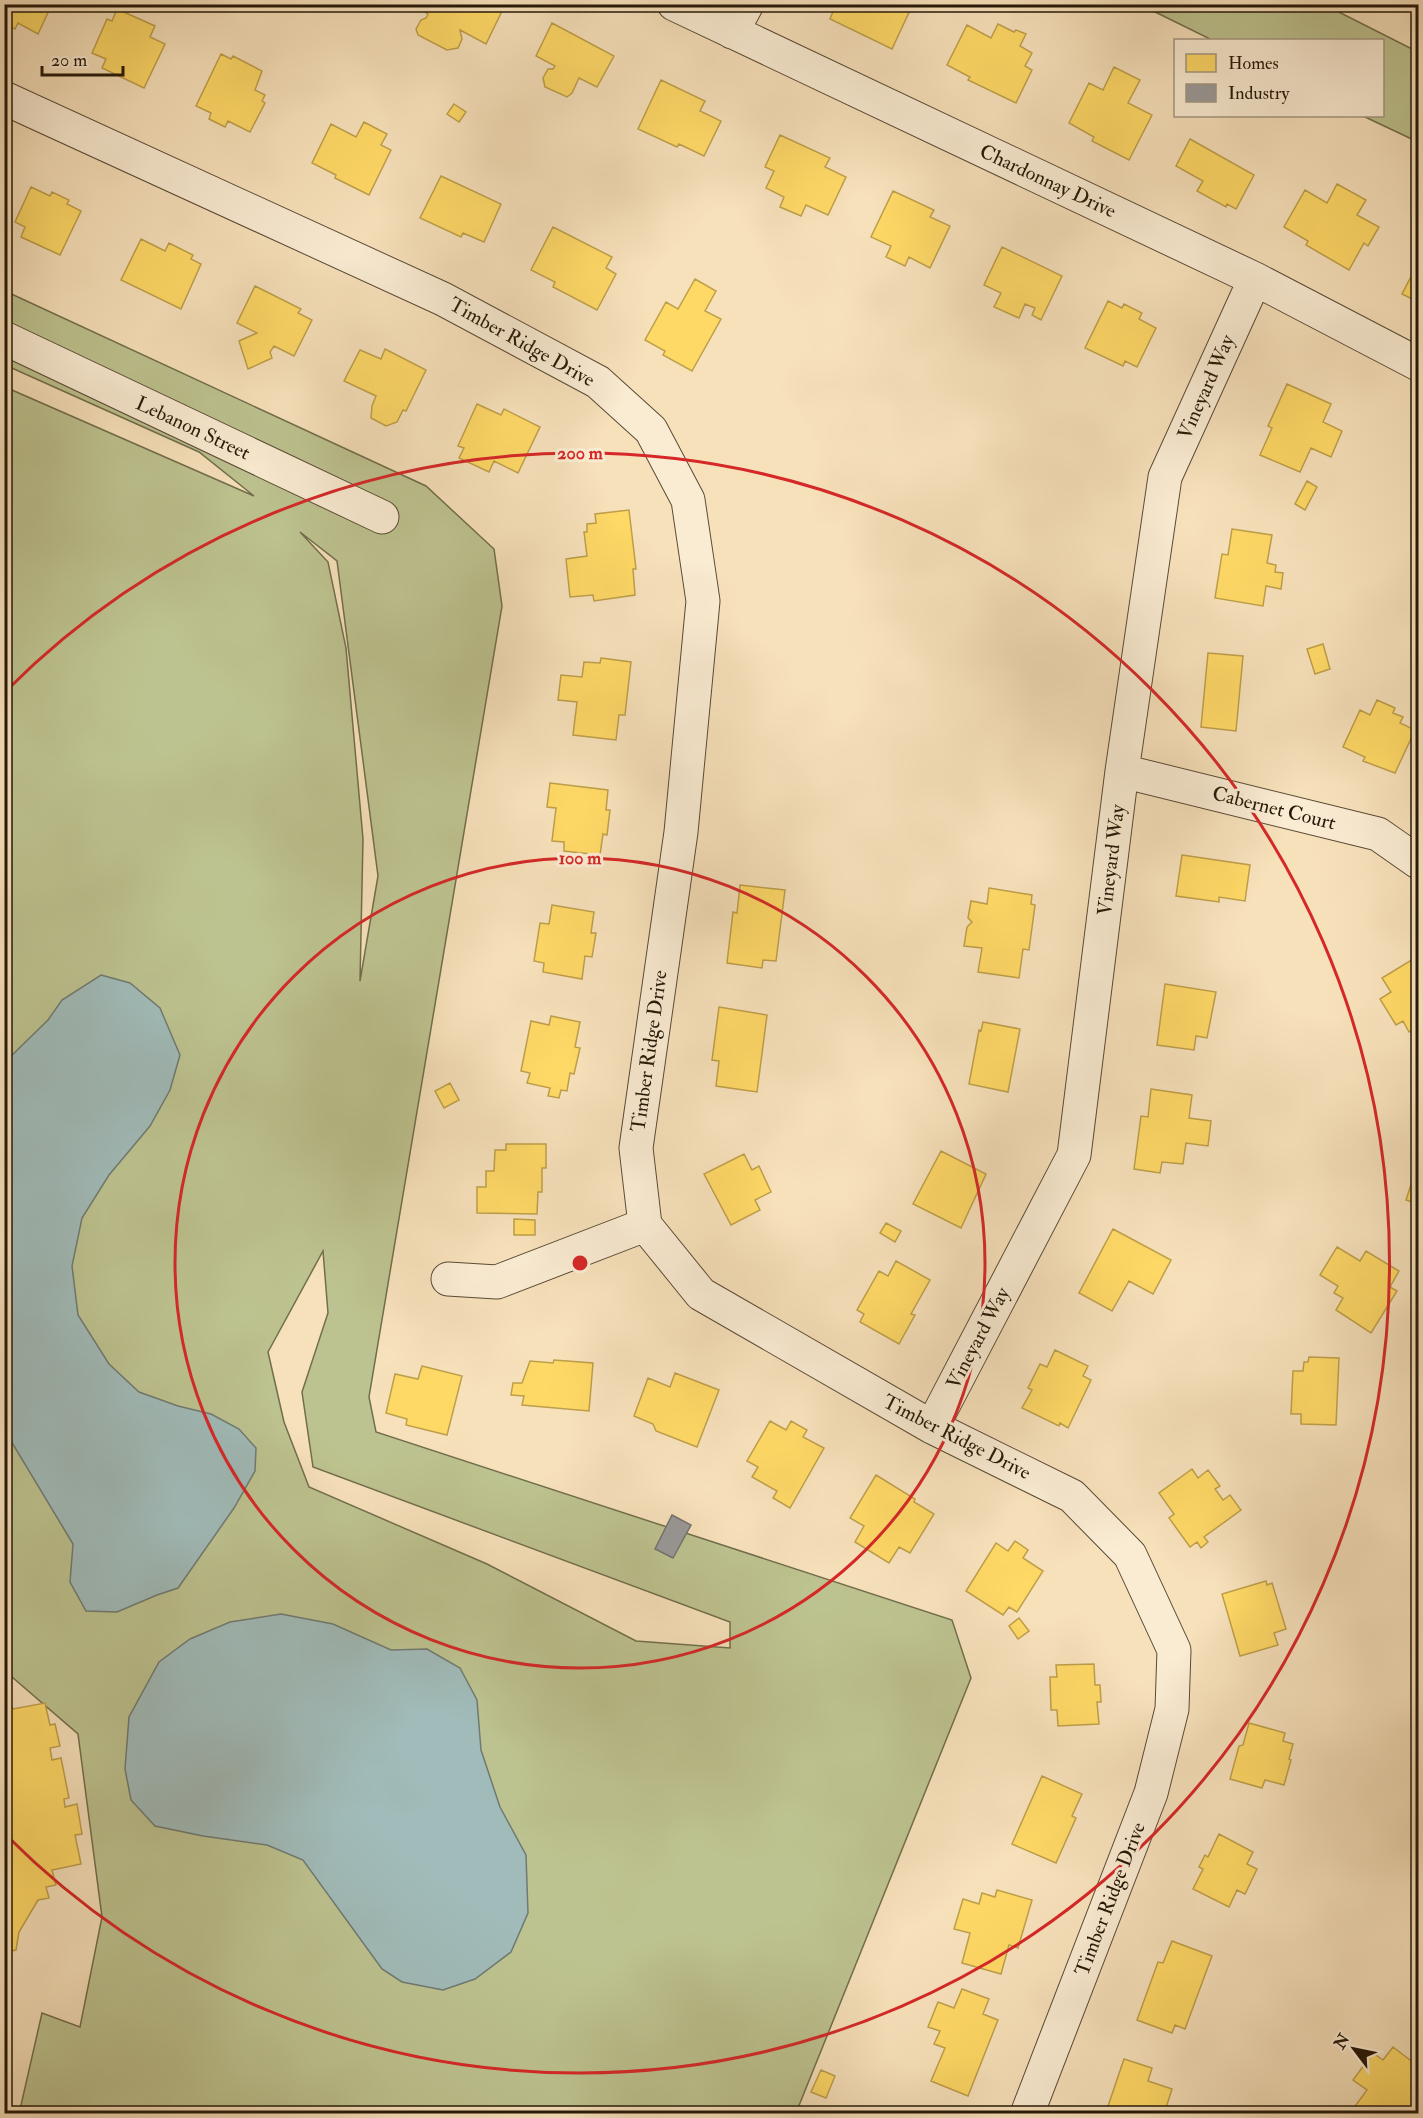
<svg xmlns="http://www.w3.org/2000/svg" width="1423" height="2118" font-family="'IM FELL Double Pica',serif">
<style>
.green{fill:#bdc390;stroke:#716e4c;stroke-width:1.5;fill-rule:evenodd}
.water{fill:#a0bbb9;stroke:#6f7a72;stroke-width:1.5}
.homes{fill:#ffd966;stroke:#be9f4a;stroke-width:1.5}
.industry{fill:#999;stroke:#76726e;stroke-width:1.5}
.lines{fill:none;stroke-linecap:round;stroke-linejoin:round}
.minor-casing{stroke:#5a4a35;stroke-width:35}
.minor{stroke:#faecd3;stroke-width:33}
.ring{fill:none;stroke:#d62828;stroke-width:3}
.labels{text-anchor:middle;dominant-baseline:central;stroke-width:6;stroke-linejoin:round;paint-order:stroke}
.street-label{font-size:20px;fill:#251808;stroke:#faecd3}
.centre{fill:#d62828;stroke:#faecd3;stroke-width:3}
.ring-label{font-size:18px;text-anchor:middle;font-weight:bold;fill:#d62828;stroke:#faecd3;stroke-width:6;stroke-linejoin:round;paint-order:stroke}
</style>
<rect width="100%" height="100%" fill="#f7e1bb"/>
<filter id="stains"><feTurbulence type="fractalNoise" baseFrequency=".00333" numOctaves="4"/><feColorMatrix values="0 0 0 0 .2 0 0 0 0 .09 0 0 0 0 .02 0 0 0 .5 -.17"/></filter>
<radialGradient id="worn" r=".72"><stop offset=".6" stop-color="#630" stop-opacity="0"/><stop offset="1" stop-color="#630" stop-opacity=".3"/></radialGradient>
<path class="green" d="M1141,5H1325L1418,52V142L1363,116H1382V40H1212Z
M5,291L426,486L494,549L502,606L369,1397L376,1432L952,1620L971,1678L796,2113L19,2114L42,2013L80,2027L102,1917L78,1734L5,1671V387L254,496L199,452L5,365ZM300,532L337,561L378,876L360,981L363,839L346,648L328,562ZM323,1251L328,1313L302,1392L313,1467L730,1622V1648L636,1641L487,1564L309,1487L284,1422L268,1352Z"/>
<path class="water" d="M101,975L130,983L160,1008L180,1055L170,1090L150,1126L109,1175L82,1218L72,1266L78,1315L109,1364L139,1392L178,1406L211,1414L239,1429L256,1448L255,1471L234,1508L178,1588L157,1595L117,1612L86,1611L70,1582L73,1544L5,1431V1062L48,1020L62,1000Z
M281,1614L333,1624L391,1650L427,1649L460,1668L477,1700L481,1750L500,1807L526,1855L528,1913L511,1952L475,1979L443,1990L402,1982L382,1969L303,1860L267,1845L203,1836L155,1826L131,1800L125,1769L129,1717L159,1662L190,1639L230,1622Z"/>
<path class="homes" d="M4,4H52L38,34L18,23L15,29L4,24Z
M430,4H503L505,5L486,44L460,30L462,39L458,48L447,50L418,35L416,29L421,20L426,18L428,14L426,13Z
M836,4H903L911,8L892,49L830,19Z
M117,9L155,26L150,37L165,44L144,88L102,68L106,59L92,53L107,19L112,21Z
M552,23L614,56L597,87L579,78L572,93L567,97L545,87L543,78L548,69H553L555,66L536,56Z
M998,24L1014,32L1016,30L1026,34L1020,46L1032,53L1025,66L1032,70L1016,103L968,80L970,77L947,65L967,25L991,38Z
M221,54L231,59L233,56L262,71L255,90L265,95L262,101L265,103L250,132L228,121L225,127L209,119L211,113L196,106Z
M1114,67L1140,80L1128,103L1152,115L1129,160L1092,141L1094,137L1069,123L1089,83L1103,90Z
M661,80L705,101L700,111L721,121L704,156L679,144L677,147L638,129Z
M454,104L466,112L459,122L447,114Z
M364,122L387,134L381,145L391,150L369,195L335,178L336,175L312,163L331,124L356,137Z
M780,135L830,158L825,167L846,177L828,215L806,205L801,216L780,207L784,197L766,188L774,171L765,167Z
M1190,139L1254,175L1236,209L1227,204L1226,207L1197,191L1203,181L1176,166Z
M441,176L501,204L484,242L463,233L461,237L420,218Z
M1337,184L1366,200L1357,215L1379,227L1368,246L1364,243L1349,270L1306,245L1308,241L1284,227L1305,190L1327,203Z
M31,187L50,196L52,192L69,200L67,204L81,211L60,255L21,237L25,227L15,222Z
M893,191L934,210L930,217L950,226L930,268L909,257L905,266L886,257L891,246L871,237Z
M553,227L612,257L606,268L616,274L597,310L553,287L555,282L531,270Z
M141,239L165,251L169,243L193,255L191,259L201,264L181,309L121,280Z
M1002,247L1062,276L1041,320L1032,315L1035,308L1025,304L1019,318L994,307L1001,293L984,285Z
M1418,263V302L1402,294Z
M695,279L716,291L705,311L721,319L692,371L663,355L665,351L645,340L666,302L678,309Z
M255,286L301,309L298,313L312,320L294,356L274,346L270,352L272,358L248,369L239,341L257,333L237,323Z
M1108,301L1122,308L1124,304L1142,313L1139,319L1156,328L1137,367L1125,361L1123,366L1085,348Z
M385,349L426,370L406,411L403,410L397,422L386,426L371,418L372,406L376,396L344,381L360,350L381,359Z
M1287,384L1331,404L1323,422L1342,431L1331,457L1311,448L1300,472L1260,455L1272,428L1268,426Z
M477,404L501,415L504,409L540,427L518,473L494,461L489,472L459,458L464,448L458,446Z
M1307,481L1317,487L1305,510L1295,504Z
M629,510L636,569H633L635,595L594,601L593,595L570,597L566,559L587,556L584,532H587V524L596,523L595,514Z
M1232,529L1272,535L1267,563L1276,565L1275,572L1283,573L1281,589L1266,586L1263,606L1215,598L1222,554L1228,555Z
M1323,644L1330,669L1315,674L1307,649Z
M1208,653L1243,656L1236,731L1201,727Z
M601,658L631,662L625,715H619L616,740L573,735L577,702L558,700L561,675L582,677L584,662L600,663Z
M1377,700L1395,708L1393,713L1403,717L1400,723L1415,730L1395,773L1363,761L1365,757L1343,747L1360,710L1370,715Z
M550,783L608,790L606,810H610L607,835L603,834L600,855L564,851V842L552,841L556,808L547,807Z
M1182,855L1250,865L1245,901L1219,897V902L1176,896Z
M740,885L785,890L776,961L763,960L762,968L727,963L733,912L737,913Z
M989,888L1032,895L1031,904L1035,905L1029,950L1023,949L1019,978L978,972L982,948L964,946L967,927L972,922L968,918L971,901L987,904Z
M552,905L594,912L591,933H596L592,957L585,956L582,979L543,972L544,963L534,961L540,923L549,924Z
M1418,956V1026L1409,1032L1403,1021L1396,1025L1380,999L1391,992L1382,978Z
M1165,984L1216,992L1207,1038L1196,1036L1194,1050L1157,1045Z
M719,1007L767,1015L757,1092L716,1086L719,1061L712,1060Z
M551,1016L580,1022L575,1047L580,1048L574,1074L570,1073L567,1091L561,1090L559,1098L548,1096L550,1088L527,1083L530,1073L521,1071L531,1021L549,1025Z
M983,1022L1020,1029L1008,1092L969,1084L979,1030L981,1031Z
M450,1083L459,1100L444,1108L435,1091Z
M1151,1089L1192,1095L1189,1118L1211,1121L1208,1146L1186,1143L1183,1164L1162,1162L1160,1173L1134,1169L1141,1116L1148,1117Z
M506,1144H546V1168H542V1192H538L537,1214L477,1213V1187H486V1171H494L495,1150H506Z
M941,1151L986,1174L961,1228L913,1204Z
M744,1154L752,1170L759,1166L771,1192L755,1200L760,1210L731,1225L704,1174Z
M1418,1163V1204L1406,1200Z
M514,1219L535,1220V1235H514Z
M886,1223L901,1231L895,1242L880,1233Z
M1113,1229L1171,1260L1153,1294L1129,1281L1112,1311L1079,1293Z
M1337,1247L1360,1261L1366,1251L1399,1271L1390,1287L1397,1291L1371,1333L1336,1310L1343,1298L1334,1293L1338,1286L1320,1275Z
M896,1261L930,1280L911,1314L915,1315L899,1344L860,1322L864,1314L857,1310L879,1271L888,1276Z
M1055,1350L1088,1366L1083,1376L1091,1380L1068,1428L1060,1423L1059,1426L1022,1408L1032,1390L1028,1388L1040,1364L1047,1367Z
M1309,1357L1339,1358L1336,1425L1301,1424V1414H1291L1293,1371H1303L1304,1362H1308Z
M554,1360L593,1363L589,1411L522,1405L524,1396L511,1395L513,1383H522L530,1361L553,1363Z
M422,1366L462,1376L447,1435L406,1425L407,1419L386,1413L395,1374L418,1379Z
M675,1373L719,1390L697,1447L656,1431L653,1424L634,1416L648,1378L670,1387Z
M770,1421L786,1430L791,1421L807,1430L803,1437L824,1448L790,1508L773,1498L777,1491L752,1477L758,1467L747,1461Z
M1192,1469L1198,1478L1208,1470L1220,1486L1215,1489L1223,1500L1230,1495L1241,1510L1204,1537L1208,1542L1201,1548L1197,1542L1190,1547L1169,1518L1174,1514L1159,1493Z
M876,1475L915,1499L914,1502L934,1514L910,1553L899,1547L889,1563L855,1542L864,1526L850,1518Z
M1015,1541L1028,1550L1023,1558L1043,1571L1017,1612L1009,1607L1003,1615L966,1591L996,1543L1008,1551Z
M1266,1581L1267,1585L1272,1583L1286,1629L1274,1633L1278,1645L1240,1656L1222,1594Z
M1019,1618L1029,1631L1018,1639L1009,1626Z
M1094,1664L1095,1685H1100L1101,1702H1097L1099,1724L1058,1726L1057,1710H1051L1050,1677H1057L1056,1665Z
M4,1691L13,1709L45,1703L50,1725L55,1724L60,1746L50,1748L52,1760L61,1758L69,1798L64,1799L65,1807L77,1804L82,1834L75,1835L81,1864L52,1870L56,1885L46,1887L49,1898L38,1900L19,1932L16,1950L4,1952Z
M1249,1723L1285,1733L1283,1741L1293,1744L1289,1759L1291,1760L1284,1785L1265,1780L1262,1788L1230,1779L1239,1746L1243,1745Z
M1042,1776L1082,1794L1072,1816L1076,1818L1056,1863L1012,1844Z
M1219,1834L1253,1852L1247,1864L1257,1869L1245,1894L1237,1890L1229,1907L1193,1889L1203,1869L1199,1867L1205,1855L1208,1857Z
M997,1890L1032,1900L1018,1948L1009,1945L1001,1974L962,1963L970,1933L954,1929L963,1899L979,1904L982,1893L995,1897Z
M1172,1941L1212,1956L1185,2029L1175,2025L1172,2033L1137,2020L1158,1962L1163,1963Z
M962,1989L989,1999L983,2014L998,2020L968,2096L931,2081L945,2048L934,2044L940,2031L928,2027L938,2002L954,2008Z
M1393,2047L1418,2066V2096L1409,2110L1403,2106L1398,2114H1360L1353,2109L1367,2090L1353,2080L1373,2053L1383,2060Z
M1124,2059L1152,2068L1148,2081L1172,2089L1164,2114H1111L1106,2112Z
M821,2070L835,2076L826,2098L811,2092Z"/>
<path class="industry" d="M672,1515L691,1525L673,1558L655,1549Z"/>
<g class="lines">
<defs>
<path id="minor" d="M674,4L1255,279L1418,364
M732,32L747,4
M4,98L443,299L598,382L651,430L688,500L703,601L681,832L636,1148L645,1225L701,1294L932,1427L1072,1496L1130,1555L1174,1650L1172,1709L1151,1793L1027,2114
M4,338L382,517
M1122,771L1378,834L1418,862
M448,1279L497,1282L645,1225
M932,1427L1074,1155L1122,771L1165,477L1255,279"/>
</defs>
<use href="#minor" class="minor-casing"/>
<use href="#minor" class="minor"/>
</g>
<g class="ring">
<circle cx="580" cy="1263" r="405"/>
<path d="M7 690A810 810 0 1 1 7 1836"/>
</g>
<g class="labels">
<g class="street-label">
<text transform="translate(1048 181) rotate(25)">Chardonnay Drive</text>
<text transform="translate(522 342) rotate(29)">Timber Ridge Drive</text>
<text transform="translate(1206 387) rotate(-66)">Vineyard Way</text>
<text transform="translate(193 428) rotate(25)">Lebanon Street</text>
<text transform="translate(1274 808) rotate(14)">Cabernet Court</text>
<text transform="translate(1111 860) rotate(-83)">Vineyard Way</text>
<text transform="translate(649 1051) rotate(-82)">Timber Ridge Drive</text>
<text transform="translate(978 1338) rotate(-62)">Vineyard Way</text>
<text transform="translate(957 1437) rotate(27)">Timber Ridge Drive</text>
<text transform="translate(1110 1899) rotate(-69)">Timber Ridge Drive</text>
</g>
</g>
<circle cx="580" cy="1263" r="9" class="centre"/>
<g class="ring-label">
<text x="580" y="459">200 m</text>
<text x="580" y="864">100 m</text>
</g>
<rect width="1423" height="2118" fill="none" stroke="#f7e1bb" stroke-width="24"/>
<rect x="6" y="6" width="1411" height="2106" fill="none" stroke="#251808" stroke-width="3"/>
<rect x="12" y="12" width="1399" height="2094" fill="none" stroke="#251808" stroke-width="1.5"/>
<rect x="1174" y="39" width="210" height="78" fill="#faecd3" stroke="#a59782" stroke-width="1.5"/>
<rect x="1186" y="54" width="30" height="18" fill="#ffd966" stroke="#a59782" stroke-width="1.5"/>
<text x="1228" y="69" font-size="18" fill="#251808">Homes</text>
<rect x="1186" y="84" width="30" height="18" fill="#999999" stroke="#a59782" stroke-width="1.5"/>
<text x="1228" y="99" font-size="18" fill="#251808">Industry</text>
<g transform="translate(1354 2049) rotate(302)" stroke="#faecd3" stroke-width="4.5" paint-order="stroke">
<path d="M0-4.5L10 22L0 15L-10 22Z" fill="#251808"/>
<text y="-9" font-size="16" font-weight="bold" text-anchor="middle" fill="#251808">N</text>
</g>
<path d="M42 66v9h81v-9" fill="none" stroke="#251808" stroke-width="3"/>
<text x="51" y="66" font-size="18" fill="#251808" stroke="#faecd3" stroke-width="4.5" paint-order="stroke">20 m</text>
<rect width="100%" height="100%" filter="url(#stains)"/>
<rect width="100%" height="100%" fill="url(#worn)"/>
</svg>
